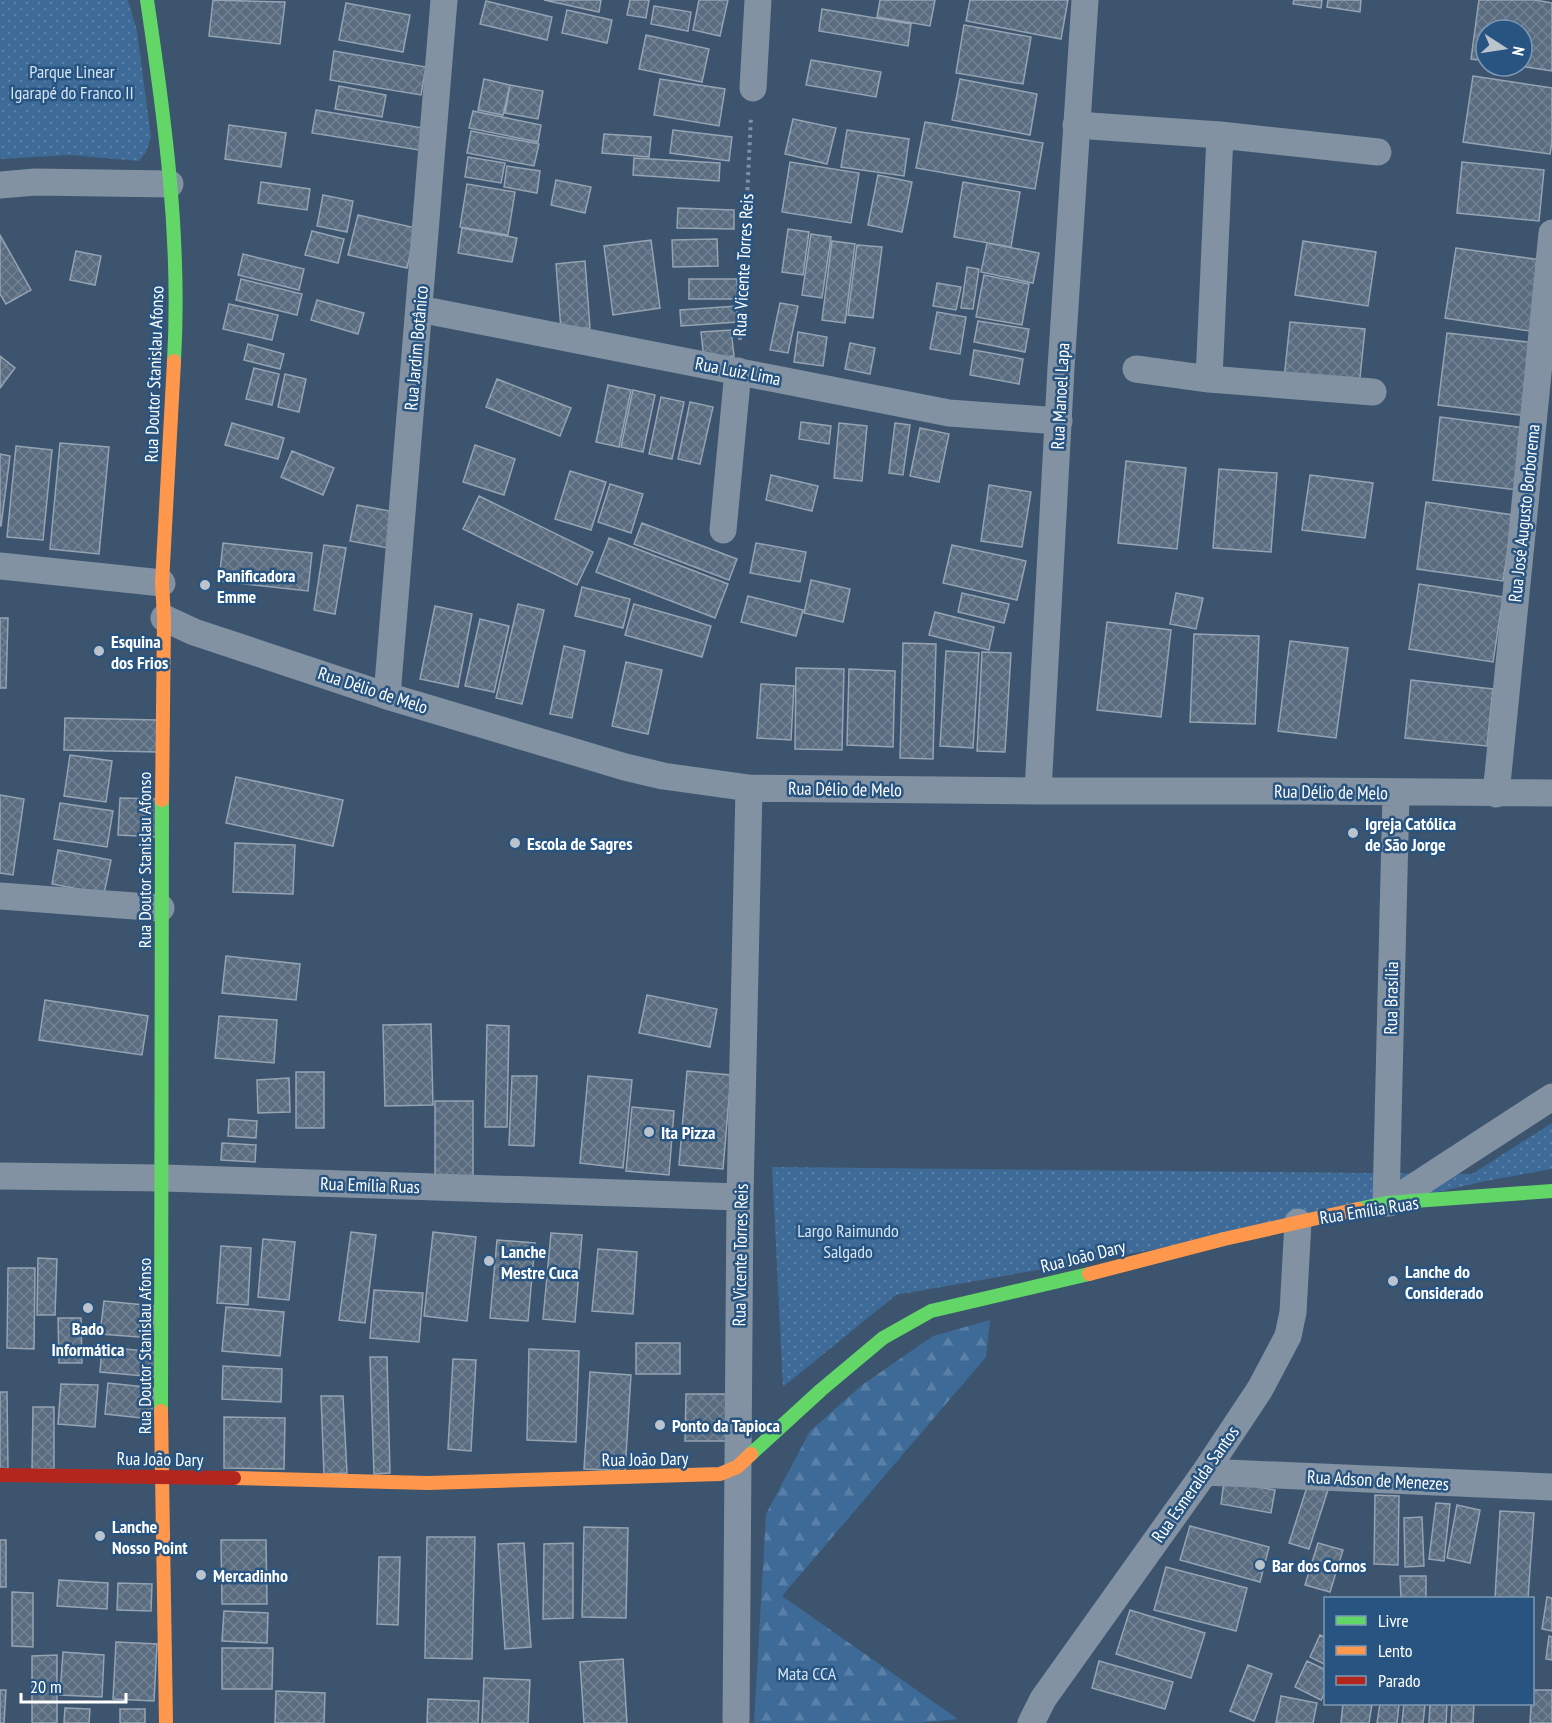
<svg xmlns="http://www.w3.org/2000/svg" width="1552" height="1723" font-family="'PT Sans Narrow',sans-serif">
<style>
.green{fill:url(#green-dots)}
.forest{fill:url(#forest-firs)}
.building{fill:url(#building-cross-hatch);stroke:#95a3b2;stroke-width:1.5}
.lines{fill:none;stroke-linecap:round;stroke-linejoin:round}
.path{stroke:#8292a3;stroke-width:4;stroke-dasharray:3 4.5;stroke-linecap:butt}
.street{stroke:#8292a3;stroke-width:27}
.fast{stroke:#63d668;stroke-width:14}
.slow{stroke:#ff974d;stroke-width:14}
.jam{stroke:#b3261e;stroke-width:14}
.poi-dot{fill:#bbc3cc;stroke:#285481;stroke-width:2}
.labels{text-anchor:middle;dominant-baseline:central;stroke-width:5;stroke-linejoin:round;paint-order:stroke}
.park-label{font-size:18px;fill:#d3e4f5;stroke:#285481}
.street-label{font-size:18px;fill:#fff;stroke:#285481}
.poi-label{font-size:18px;font-weight:bold;fill:#fff;stroke:#285481;text-anchor:start}
</style>
<defs>
<pattern id="green-dots" width="8" height="8" patternUnits="userSpaceOnUse" patternTransform="scale(1.5)"><rect width="8" height="8" fill="#3d6a97"/><path d="M2 2h.1M6 6h.1" fill="none" stroke="#5a80a7" stroke-width="1.8" stroke-linecap="round"/></pattern>
<pattern id="forest-firs" width="22" height="20" patternUnits="userSpaceOnUse" patternTransform="scale(1.5)"><rect width="22" height="20" fill="#3d6a97"/><path d="M5 1l3.5 6h-7zM16 11l3.5 6h-7z" fill="#5a80a7"/></pattern>
<pattern id="building-cross-hatch" width="8" height="8" patternUnits="userSpaceOnUse" patternTransform="scale(1.5)"><rect width="8" height="8" fill="#596c80"/><path d="M0 0l8 8M0 8l8-8" fill="none" stroke="#728293"/></pattern>
</defs>
<rect width="100%" height="100%" fill="#3c546d"/>
<path class="green" d="M0,0H128L137,31L151,137L146,152L139,161L69,155L0,159Z
M1552,1123V1169L1491,1180L1287,1226L896,1295L783,1387L772,1167L1472,1174Z"/>
<path class="forest" d="M990,1320L986,1357L782,1596L958,1719L919,1723H754L766,1514L810,1431L862,1385L933,1336Z"/>
<path class="building" d="M213,0L285,2L280,44L209,36Z
M544,0H601L599,12Z
M630,0H649L646,18L627,15Z
M699,0H728L720,36L693,30Z
M880,0H935L930,26L877,17Z
M970,0H1068L1061,39L966,21Z
M1294,0H1322L1321,8L1293,4Z
M1328,0H1361L1360,12L1327,7Z
M1479,0H1535L1552,3V71L1520,66H1522V30H1486V61L1471,59Z
M486,1L552,17L547,40L480,24Z
M346,3L410,15L403,52L339,40Z
M654,6L691,12L688,31L651,24Z
M822,9L911,24L908,46L819,31Z
M567,10L612,20L607,43L562,33Z
M964,25L1031,37L1023,84L956,73Z
M646,35L709,49L702,82L639,69Z
M334,51L426,67L421,95L330,80Z
M811,60L881,72L876,97L806,85Z
M1473,76L1552,88V142L1550,154L1463,142Z
M484,79L510,85L503,115L478,110Z
M660,79L725,89L719,126L654,115Z
M960,79L1037,94L1030,135L952,120Z
M510,85L543,91L538,119L505,113Z
M339,86L386,95L382,117L335,109Z
M316,110L429,129L425,151L312,133Z
M473,111L541,125L538,142L469,128Z
M793,119L836,128L827,164L785,154Z
M925,122L1043,143L1035,189L916,168Z
M229,125L286,133L281,167L225,159Z
M673,130L732,137L729,161L670,153Z
M847,130L909,139L904,176L841,167Z
M471,131L539,144L534,166L467,153Z
M604,134L651,137L649,157L602,153Z
M468,157L505,163L501,183L465,177Z
M634,158L720,163L719,181L633,175Z
M790,162L859,173L851,223L782,212Z
M1462,162L1544,170L1539,221L1457,213Z
M507,166L540,171L537,193L504,187Z
M878,175L912,182L902,232L868,225Z
M556,180L591,187L585,213L551,205Z
M261,182L310,189L307,210L258,203Z
M963,182L1020,192L1011,247L954,237Z
M467,184L515,192L508,235L460,227Z
M323,195L353,201L347,232L317,226Z
M678,208L734,210V229L677,228Z
M358,215L416,228L407,268L348,255Z
M462,228L517,238L512,262L458,253Z
M788,229L809,232L803,275L782,272Z
M312,231L344,239L338,263L305,255Z
M811,234L831,237L822,298L802,295Z
M0,235L31,290L6,304L0,294Z
M717,239L718,266L673,267L672,240Z
M651,240L660,308L613,315L604,246Z
M832,241L855,244L845,323L822,320Z
M1303,241L1376,252L1368,306L1295,295Z
M987,243L1039,253L1033,283L981,272Z
M857,245L882,247L873,318L848,315Z
M1456,248L1541,260L1530,331L1445,318Z
M76,251L101,256L95,285L70,280Z
M243,254L304,269L299,290L238,275Z
M585,261L590,328L561,330L556,264Z
M967,267L979,269L973,309L961,308Z
M984,275L1029,284L1022,325L976,317Z
M241,279L302,294L297,315L236,300Z
M689,279H737L738,299H689Z
M937,283L961,287L956,310L933,306Z
M317,300L364,313L358,334L311,320Z
M780,303L798,306L788,353L770,350Z
M229,304L278,315L272,340L223,329Z
M737,306L738,322L681,326L680,310Z
M937,312L966,317L960,354L930,349Z
M978,321L1029,329L1025,352L974,342Z
M1290,322L1365,329L1359,387L1284,379Z
M731,330L734,356L704,359L701,332Z
M798,332L827,337L823,366L794,362Z
M1447,333L1536,343L1528,416L1438,405Z
M850,343L875,348L870,374L845,369Z
M248,344L284,354L280,369L244,360Z
M974,350L1023,359L1019,384L970,375Z
M0,356L15,368L0,388Z
M254,368L279,374L272,405L246,399Z
M285,374L306,379L299,412L278,407Z
M497,379L571,408L560,436L486,407Z
M608,385L631,390L619,447L596,442Z
M633,390L655,395L643,452L621,447Z
M661,397L684,402L672,459L649,454Z
M690,402L713,407L700,464L678,459Z
M1440,417L1525,428L1518,490L1433,480Z
M801,422L831,426L829,444L799,439Z
M232,423L284,438L278,459L225,445Z
M839,423L867,426L862,481L834,478Z
M895,423L910,425L903,475L889,473Z
M920,428L949,434L939,482L910,476Z
M60,443L109,447L99,554L50,549Z
M475,445L515,459L504,495L463,482Z
M16,446L52,450L43,540L7,537Z
M292,451L334,468L323,495L281,477Z
M0,454L10,456L1,526H0Z
M1126,461L1186,468L1177,549L1118,543Z
M1219,469L1277,473L1271,552L1213,548Z
M570,471L606,482L591,530L555,519Z
M771,475L818,486L812,511L766,500Z
M1310,475L1373,483L1365,538L1302,530Z
M610,484L643,494L631,533L598,522Z
M989,485L1031,492L1022,547L981,541Z
M479,496L593,552L577,585L463,529Z
M1426,502L1513,515L1503,581L1417,569Z
M357,505L395,512L388,548L350,541Z
M642,523L737,559L729,580L634,544Z
M609,538L728,584L715,618L596,572Z
M223,543L312,553L308,591L219,581Z
M756,543L806,552L800,582L750,573Z
M324,545L346,548L335,614L314,610Z
M952,545L1026,561L1017,600L943,583Z
M811,580L850,589L843,622L804,613Z
M1419,584L1503,597L1493,662L1409,649Z
M582,587L630,599L623,628L575,616Z
M962,593L1009,604L1004,623L958,612Z
M1176,593L1203,598L1196,629L1170,624Z
M748,596L803,610L796,636L741,622Z
M518,604L544,610L522,704L496,698Z
M634,604L711,626L702,657L625,635Z
M435,606L472,614L458,687L420,679Z
M935,612L994,627L989,650L929,635Z
M0,618H8L6,688H0Z
M480,619L509,626L494,692L465,686Z
M1107,622L1171,630L1161,717L1097,710Z
M1194,634L1259,636L1255,724L1190,722Z
M1290,641L1348,648L1336,738L1278,731Z
M903,643L936,644L933,759L900,758Z
M564,646L585,651L572,718L550,714Z
M946,651L979,653L973,748L940,746Z
M982,652L1011,653L1005,752L977,751Z
M626,662L662,670L648,734L612,726Z
M796,668L844,669L842,750L795,749Z
M849,669L895,671L893,747L847,745Z
M1411,680L1493,689L1487,746L1405,738Z
M761,684L794,686L791,740L757,738Z
M65,718L157,720V752L64,750Z
M70,755L112,761L106,802L64,796Z
M236,777L343,800L333,846L226,823Z
M0,795L24,799L13,875L0,873Z
M120,798L159,799L157,837L118,835Z
M60,803L113,811L107,847L54,839Z
M235,843L295,845L293,894L233,892Z
M58,850L111,860L104,894L52,884Z
M226,956L300,964L296,1000L222,993Z
M647,995L717,1009L710,1047L639,1033Z
M45,1000L148,1016L142,1055L39,1040Z
M219,1016L277,1020L274,1063L215,1058Z
M431,1024L433,1105L385,1106L383,1025Z
M487,1025L509,1026L507,1127H485Z
M687,1071L731,1075L723,1169L679,1165Z
M296,1072H324V1128H296Z
M512,1076H537L534,1146L509,1145Z
M588,1076L632,1080L623,1168L580,1163Z
M289,1078L290,1112L258,1113L257,1080Z
M435,1101H473V1179H435Z
M632,1107L674,1111L669,1175L626,1171Z
M229,1119L257,1121L256,1138L228,1136Z
M222,1143L256,1145L255,1162L221,1160Z
M351,1232L376,1235L365,1323L339,1320Z
M433,1232L476,1237L467,1321L424,1316Z
M551,1233L582,1235L575,1322L543,1319Z
M263,1239L295,1242L289,1300L258,1297Z
M497,1240L535,1243L528,1321L490,1318Z
M221,1246L251,1248L248,1305L217,1303Z
M598,1249L637,1252L633,1314L592,1311Z
M38,1258L57,1259L55,1315H37Z
M8,1268H35L34,1349L7,1348Z
M374,1290L423,1293L419,1342L370,1338Z
M104,1301L155,1306L152,1338L100,1334Z
M226,1307L284,1312L280,1356L222,1351Z
M58,1318H81L82,1363H59Z
M636,1343H680V1374H636Z
M102,1347L157,1352L155,1377L100,1372Z
M529,1349L579,1351L576,1442L527,1440Z
M370,1357H387L390,1473L374,1474Z
M453,1359L476,1360L471,1451L448,1449Z
M223,1366L282,1369L281,1402L222,1399Z
M590,1372L631,1375L625,1471L584,1469Z
M108,1383L154,1388L151,1419L105,1414Z
M61,1384L98,1385L95,1427L58,1424Z
M0,1392H7L8,1470H0Z
M686,1394H727L726,1441H685Z
M321,1396H343L347,1473L324,1474Z
M33,1407H54V1469H32Z
M224,1417L285,1418L284,1469L224,1468Z
M1224,1481L1275,1490L1271,1513L1221,1504Z
M1308,1484L1328,1490L1309,1549L1289,1543Z
M1375,1495L1399,1496L1398,1565L1374,1564Z
M1436,1503L1450,1504L1444,1561L1429,1559Z
M1457,1505L1480,1510L1470,1563L1447,1558Z
M1500,1511L1534,1513L1528,1598H1495Z
M1422,1517L1424,1566L1405,1567L1404,1518Z
M1190,1526L1269,1547L1260,1582L1180,1560Z
M584,1527L628,1528L626,1618L582,1617Z
M427,1537H475L472,1659L425,1658Z
M0,1540H6V1587H0Z
M221,1540H266L267,1604H222Z
M524,1543L531,1647L505,1649L498,1544Z
M573,1543V1618L543,1619L544,1544Z
M1318,1543L1343,1550L1330,1592L1305,1585Z
M379,1557H400L398,1625L377,1624Z
M1166,1567L1247,1588L1236,1631L1154,1610Z
M1400,1576H1426V1598H1401Z
M59,1580L108,1583L107,1609L57,1606Z
M118,1583L152,1584L151,1611L117,1610Z
M12,1592L33,1593V1647L12,1646Z
M1547,1597L1552,1598V1631L1542,1629Z
M1130,1610L1205,1633L1191,1678L1116,1654Z
M224,1611L268,1613L267,1643L222,1641Z
M1320,1635L1326,1638V1665L1310,1657Z
M1549,1636L1552,1637V1660L1546,1659Z
M116,1642L157,1644L154,1701L113,1699Z
M222,1648H273L272,1689H222Z
M63,1652L104,1655L102,1697L60,1695Z
M57,1655V1723H32V1656Z
M623,1659L627,1723H584L580,1662Z
M1099,1661L1173,1682L1165,1709L1092,1688Z
M1307,1661L1326,1670V1691L1321,1700L1295,1687Z
M1248,1665L1272,1674L1254,1721L1230,1711Z
M484,1678L530,1680L528,1723H482Z
M0,1690H6L4,1723H0Z
M1532,1690H1552V1723H1530Z
M276,1691L325,1693L324,1723H275Z
M1281,1696L1317,1703L1313,1723H1276Z
M428,1699L479,1701L478,1723H427Z
M1343,1704H1372L1369,1723H1341Z
M1380,1704H1399L1397,1723H1377Z
M1404,1704H1425L1423,1723H1402Z
M1430,1704H1447L1446,1723H1429Z
M1452,1704H1474L1473,1723H1451Z
M65,1708L90,1709L89,1723H64Z
M120,1709H145V1723H120Z"/>
<g class="lines">
<path class="path" d="M740,340L751,117"/>
<path class="street" d="M753,88L758,0
M1076,125L1220,135L1378,152
M0,185L35,182L170,184
M419,309L949,413L1059,421
M1136,369L1209,379L1373,392
M1209,379L1220,135
M723,530L738,371
M0,566L162,583
M164,618L194,632L387,696L625,767L663,776L749,788L1038,791H1310L1552,793
M387,696L444,0
M1038,791L1061,368L1085,0
M1496,794L1552,233
M0,896L161,908
M0,1176L163,1178L740,1197
M1386,1203L1396,793
M1389,1203L1552,1097
M1205,1472L1552,1487
M736,1723L740,1197L749,788
M1031,1723L1043,1699L1205,1472L1260,1389L1288,1336L1293,1312L1298,1222"/>
<path class="fast" d="M147,0C165,120 181,240 174,361
M1358,1209L1386,1203L1552,1191
M161,1411L162,800
M751,1454L821,1390L883,1338L931,1311L1089,1274"/>
<path class="slow" d="M162,800L164,618L162,583L174,361
M1089,1274L1224,1239L1358,1209
M161,1411L166,1723
M234,1478L428,1483L720,1474L737,1467L751,1454"/>
<path class="jam" d="M0,1475L234,1478"/>
</g>
<g class="poi-dot">
<circle cx="205" cy="585" r="6"/>
<circle cx="99" cy="651" r="6"/>
<circle cx="1353" cy="833" r="6"/>
<circle cx="515" cy="843" r="6"/>
<circle cx="649" cy="1132" r="6"/>
<circle cx="489" cy="1261" r="6"/>
<circle cx="1393" cy="1281" r="6"/>
<circle cx="88" cy="1308" r="6"/>
<circle cx="660" cy="1425" r="6"/>
<circle cx="100" cy="1536" r="6"/>
<circle cx="1260" cy="1565" r="6"/>
<circle cx="201" cy="1575" r="6"/>
</g>
<g class="labels">
<g class="park-label">
<text x="72" y="71">Parque Linear<tspan x="72" dy="21">Igarapé do Franco II</tspan></text>
<text x="848" y="1230">Largo Raimundo<tspan x="848" dy="21">Salgado</tspan></text>
<text x="807" y="1673">Mata CCA</text>
</g>
<g class="street-label">
<text transform="translate(743 265) rotate(-87)">Rua Vicente Torres Reis</text>
<text transform="translate(416 348) rotate(-85)">Rua Jardim Botânico</text>
<text transform="translate(738 371) rotate(11)">Rua Luiz Lima</text>
<text transform="translate(154 374) rotate(-88)">Rua Doutor Stanislau Afonso</text>
<text transform="translate(1060 396) rotate(-87)">Rua Manoel Lapa</text>
<text transform="translate(1524 513) rotate(-84)">Rua José Augusto Borborema</text>
<text transform="translate(373 690) rotate(18)">Rua Délio de Melo</text>
<text transform="translate(845 789) rotate(1)">Rua Délio de Melo</text>
<text transform="translate(1331 792) rotate(1)">Rua Délio de Melo</text>
<text transform="translate(144 860) rotate(-90)">Rua Doutor Stanislau Afonso</text>
<text transform="translate(1391 998) rotate(-89)">Rua Brasília</text>
<text transform="translate(370 1185) rotate(2)">Rua Emília Ruas</text>
<text transform="translate(1369 1210) rotate(-9)">Rua Emília Ruas</text>
<text transform="translate(740 1255) rotate(-89)">Rua Vicente Torres Reis</text>
<text transform="translate(1083 1256) rotate(-14)">Rua João Dary</text>
<text transform="translate(144 1346) rotate(-90)">Rua Doutor Stanislau Afonso</text>
<text transform="translate(160 1459) rotate(1)">Rua João Dary</text>
<text transform="translate(645 1459) rotate(-1)">Rua João Dary</text>
<text transform="translate(1378 1480) rotate(3)">Rua Adson de Menezes</text>
<text transform="translate(1195 1484) rotate(-55)">Rua Esmeralda Santos</text>
</g>
<g class="poi-label">
<text x="217" y="575">Panificadora<tspan x="217" dy="21">Emme</tspan></text>
<text x="111" y="641">Esquina<tspan x="111" dy="21">dos Frios</tspan></text>
<text x="1365" y="823">Igreja Católica<tspan x="1365" dy="21">de São Jorge</tspan></text>
<text x="527" y="843">Escola de Sagres</text>
<text x="661" y="1132">Ita Pizza</text>
<text x="501" y="1251">Lanche<tspan x="501" dy="21">Mestre Cuca</tspan></text>
<text x="1405" y="1271">Lanche do<tspan x="1405" dy="21">Considerado</tspan></text>
<text x="88" y="1328" text-anchor="middle">Bado<tspan x="88" dy="21">Informática</tspan></text>
<text x="672" y="1425">Ponto da Tapioca</text>
<text x="112" y="1526">Lanche<tspan x="112" dy="21">Nosso Point</tspan></text>
<text x="1272" y="1565">Bar dos Cornos</text>
<text x="213" y="1575">Mercadinho</text>
</g>
</g>
<rect x="1324" y="1597" width="210" height="108" fill="#285481" stroke="#7e98b3" stroke-width="1.5"/>
<rect x="1336" y="1616" width="30" height="9" fill="#63d668" stroke="#7e98b3" stroke-width="1.5"/>
<text x="1378" y="1627" font-size="18" fill="#ffffff">Livre</text>
<rect x="1336" y="1646" width="30" height="9" fill="#ff974d" stroke="#7e98b3" stroke-width="1.5"/>
<text x="1378" y="1657" font-size="18" fill="#ffffff">Lento</text>
<rect x="1336" y="1676" width="30" height="9" fill="#b3261e" stroke="#7e98b3" stroke-width="1.5"/>
<text x="1378" y="1687" font-size="18" fill="#ffffff">Parado</text>
<g transform="translate(1504 48) rotate(102)"><circle r="28" fill="#285481" stroke="#7e98b3" stroke-width="1.5"/>
<path d="M0-4.5L10 22L0 15L-10 22Z" fill="#bbc3cc"/>
<text y="-9" font-size="16" font-weight="bold" text-anchor="middle" fill="#ffffff">N</text>
</g>
<path d="M21 1693v9h105v-9" fill="none" stroke="#ffffff" stroke-width="3"/>
<text x="30" y="1693" font-size="18" fill="#ffffff" stroke="#285481" stroke-width="4.5" paint-order="stroke">20 m</text>
</svg>
